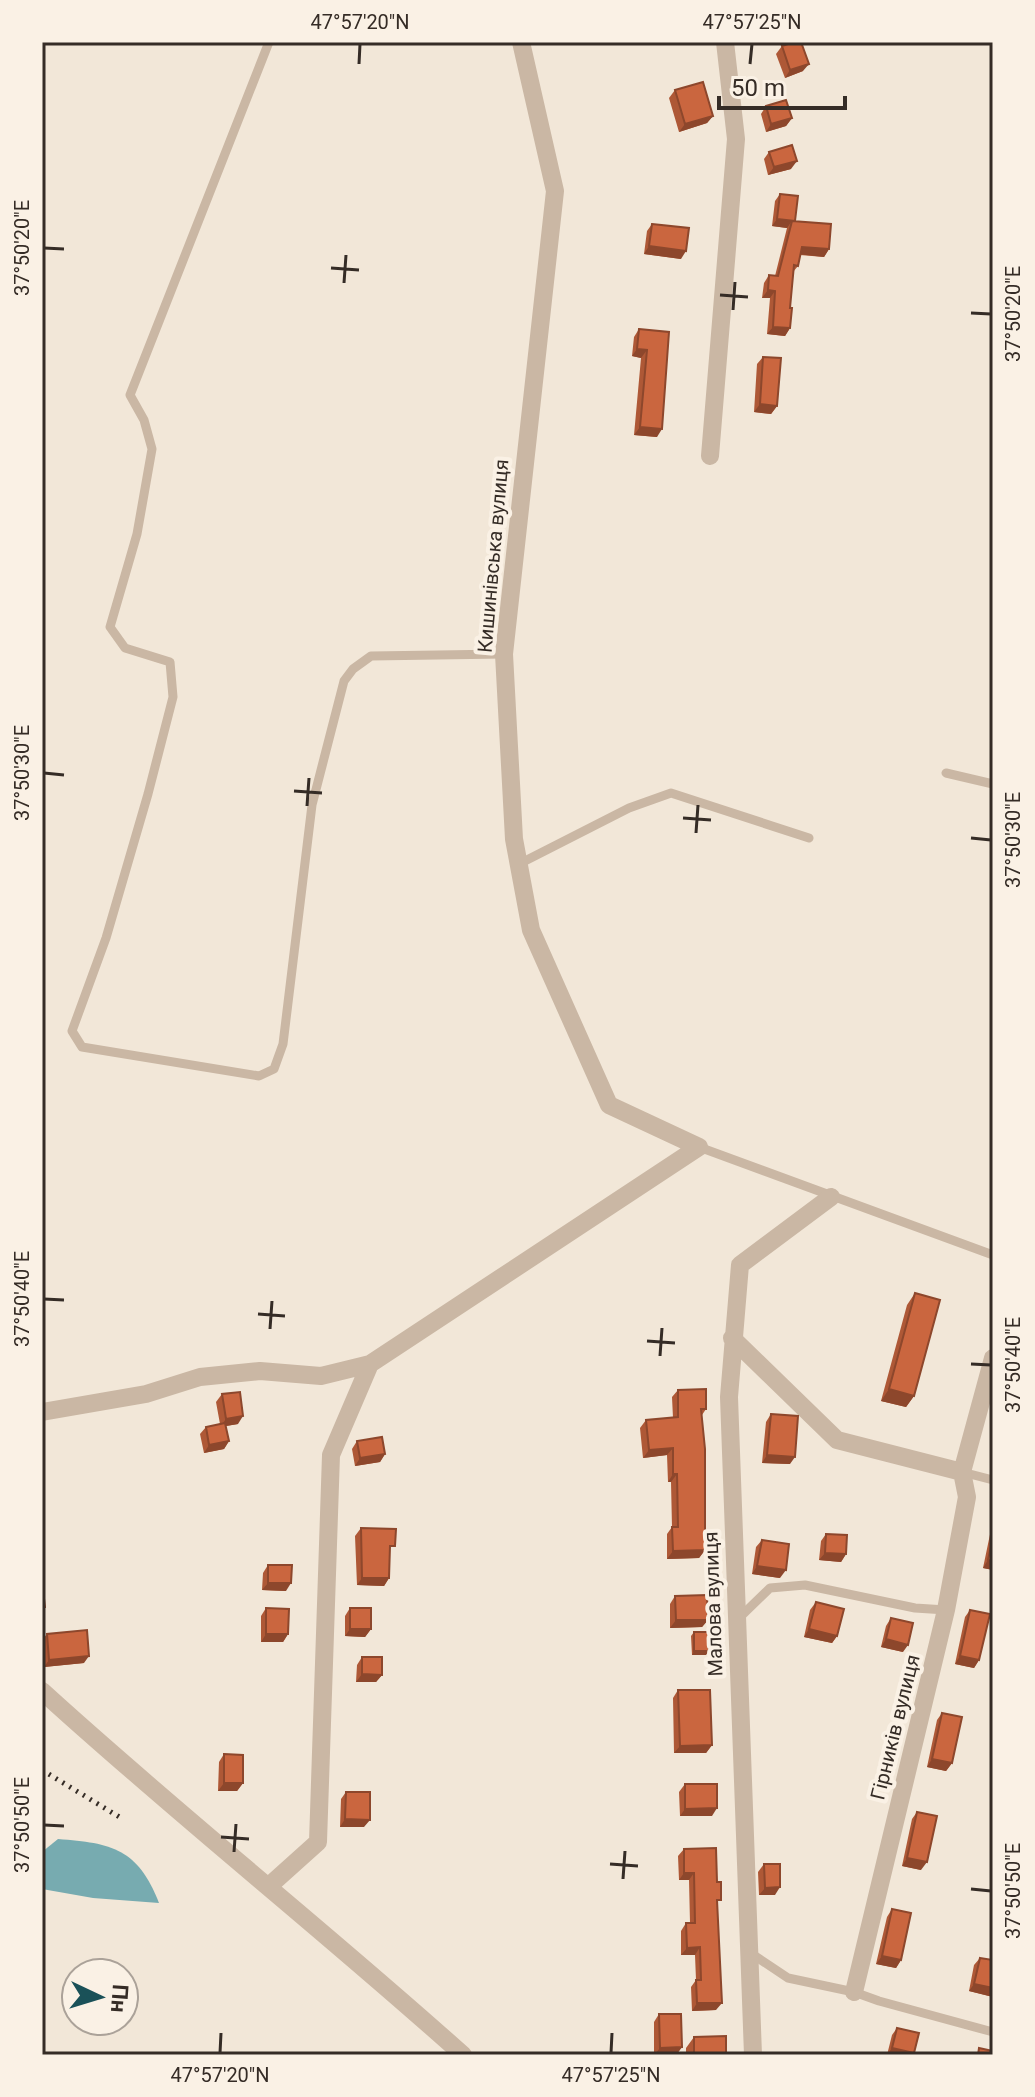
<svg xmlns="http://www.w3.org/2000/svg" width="1035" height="2097" font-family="Roboto,sans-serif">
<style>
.water{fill:#77abb0}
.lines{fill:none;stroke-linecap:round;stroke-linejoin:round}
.service{stroke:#cab7a4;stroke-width:9}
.minor{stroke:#cab7a4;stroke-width:18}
.rail{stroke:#352c26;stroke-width:5;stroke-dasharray:2 6;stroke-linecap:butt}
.wall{fill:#ae5836}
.shaded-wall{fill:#8d472c}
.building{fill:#ca663f;stroke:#8d472c;stroke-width:2}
.ticks{fill:none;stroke:#352c26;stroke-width:3}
.labels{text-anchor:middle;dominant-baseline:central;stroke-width:8;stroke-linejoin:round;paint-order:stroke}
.street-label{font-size:20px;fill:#352c26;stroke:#faf1e5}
.neatline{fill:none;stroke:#352c26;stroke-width:3}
.ticks-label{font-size:20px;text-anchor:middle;fill:#352c26}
</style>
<rect width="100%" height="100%" fill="#f2e7d8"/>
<path class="water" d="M58,1839C112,1843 138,1849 159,1903L93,1898L42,1889V1852Z"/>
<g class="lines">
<path class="service" d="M269,42L130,395L144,420L152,449L137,534L110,627L125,648L170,662L173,697L148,794L106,938L72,1031L82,1047L259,1076L274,1069L283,1044L312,805L344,681L353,669L371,656L504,654
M946,773L993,784
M519,864L629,808L671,793L809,838
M699,1147L993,1255
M962,1472L993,1480
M737,1620L770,1588L805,1585L915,1608L946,1610
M749,1952L788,1978L854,1992L879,2001L993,2032"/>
<path class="minor" d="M521,42L555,191L504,654L514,839L531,930L609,1105L699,1147
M710,456L736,139L725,42
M732,1338L837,1440L962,1472
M42,1412L146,1394L200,1377L260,1371L321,1376L370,1364
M42,1691C179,1816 325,1931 463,2055
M269,1886L318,1842L331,1455L370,1364L699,1147
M854,1992L946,1610L967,1497L962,1472L993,1358
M753,2055L729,1397L740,1265L831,1197"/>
<path class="rail" d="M42,1770L121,1818"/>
</g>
<path class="wall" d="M782,46L803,71L785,78L776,54Z
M675,90L713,116L707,123L679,132L669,98Z
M766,106L792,118L786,126L766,132L761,114Z
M769,152L791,169L768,175L764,159Z
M780,194L795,221L829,249L824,257L800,255L798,266L793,272L790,308V328L785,336L767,334L770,298H762L764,283L769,275L775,276L787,228L772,226L775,201Z
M652,224L681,259L644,254L647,231Z
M639,329L669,332L657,437L634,435L641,358L632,356L634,337Z
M763,357L777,406L771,414L754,412L757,364Z
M915,1293L914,1396L906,1407L881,1401L907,1305Z
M678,1390L706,1409L702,1415L705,1550L699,1558L667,1559V1534L672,1527L671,1482H668L667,1455L643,1458L640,1428L646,1420L673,1418L672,1397Z
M222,1394L238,1424L226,1426L229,1441L224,1449L204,1453L200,1434L206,1427L220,1424L216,1402Z
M771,1414L790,1464L762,1463L766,1422Z
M357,1441L385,1454L380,1462L355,1466L352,1449Z
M993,1520V1570L983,1568Z
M361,1528L390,1554L389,1578L384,1586L357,1585L355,1536Z
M826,1534L846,1554L841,1562L819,1560L821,1541Z
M762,1540L780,1578L752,1574L756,1547Z
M268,1565L286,1591L262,1590L263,1573Z
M675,1596L708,1620L702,1627L670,1628V1604Z
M816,1602L837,1636L832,1643L804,1637L810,1610Z
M266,1608L288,1634L283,1642H261V1616Z
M350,1608L371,1629L365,1637L345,1636V1616Z
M970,1610L979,1660L974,1668L955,1664L965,1617Z
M891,1618L903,1652L881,1647L886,1626Z
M694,1632L706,1655H692L691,1636Z
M47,1634L84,1663L44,1667L42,1640Z
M362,1657L382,1675L376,1682H356L357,1665Z
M678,1690L712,1745L706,1753H674L673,1698Z
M942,1713L952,1763L946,1771L927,1767L937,1720Z
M224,1754L243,1783L237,1791H218L219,1762Z
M685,1784L712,1816H680L679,1792Z
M346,1792L364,1827H340L341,1799Z
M917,1812L921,1870L902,1866L912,1819Z
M684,1849L718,1906L716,2010L692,2011L691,1987L696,1980L695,1955H681V1931L686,1923H690L689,1880H679L678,1856Z
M764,1864L775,1895H759L758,1872Z
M892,1909L901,1960L896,1968L876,1964L887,1917Z
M980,1958L993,1960V1997L969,1991L974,1965Z
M659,2014L682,2047L676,2055H654V2022Z
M897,2028L912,2055H887L892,2035Z
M694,2037L726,2055H686V2048Z"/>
<path class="shaded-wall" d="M809,64L803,71L785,78L790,70Z
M713,116L707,123L679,132L685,124Z
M792,118L786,126L766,132L771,124Z
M797,161L791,169L768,175L774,167Z
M777,219L795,221H792L787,228L772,226Z
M649,246L686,251L681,259L644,254Z
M802,247L829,249L824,257L797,254Z
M768,290L775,291L770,298H762Z
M773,327L790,328L785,336L767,334Z
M637,349L647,350L641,358L632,356Z
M760,404L777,406L771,414L754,412Z
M640,427L662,429L657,437L634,435Z
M889,1389L914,1396L906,1407L881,1401Z
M243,1416L238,1424L220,1427L226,1419Z
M229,1441L224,1449L204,1453L209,1445Z
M673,1448L667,1455L643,1458L649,1450Z
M385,1454L380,1462L355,1466L360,1458Z
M767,1455L795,1457L790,1464L762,1463Z
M673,1474H677L671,1482H668Z
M705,1550L699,1558L667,1559L673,1551Z
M825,1553L846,1554L841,1562L819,1560Z
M988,1560L993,1561V1570L983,1568Z
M757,1566L786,1570L780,1578L752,1574Z
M362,1578H389L384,1586L357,1585Z
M268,1583H291L286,1591L262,1590Z
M676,1620H708L702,1627L670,1628Z
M350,1629H371L365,1637L345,1636Z
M809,1629L837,1636L832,1643L804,1637Z
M266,1634H288L283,1642H261Z
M886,1639L908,1645L903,1652L881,1647Z
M694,1651H709L706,1655H692Z
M89,1656L84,1663L44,1667L49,1660Z
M960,1656L979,1660L974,1668L955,1664Z
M362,1674L382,1675L376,1682H356Z
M712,1745L706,1753H674L680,1746Z
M932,1759L952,1763L946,1771L927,1767Z
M224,1783H243L237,1791H218Z
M717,1808L712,1816H680L685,1809Z
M345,1819L370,1820L364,1827H340Z
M907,1858L927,1862L921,1870L902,1866Z
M684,1873H694L689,1880H679Z
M780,1887L775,1895H759L765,1888Z
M700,1947L695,1955H681L687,1948Z
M882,1956L901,1960L896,1968L876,1964Z
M974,1984L993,1988V1997L969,1991Z
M697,2003H722L716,2010L692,2011Z
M682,2047L676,2055H654L660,2048Z
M892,2048L914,2053L912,2055H887Z"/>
<path class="building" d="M794,42H801L809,64L790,70L782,46Z
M703,82L713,116L685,124L675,90Z
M786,100L792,118L771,124L766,106Z
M792,145L797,161L774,167L769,152Z
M780,194L798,196L795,221L777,219Z
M792,221L831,224L829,249L802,247L798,266L794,265L790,308H792L790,328L773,327L775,291L768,290L769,275L778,276Z
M652,224L689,228L686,251L649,246Z
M639,329L669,332L662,429L640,427L647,350L637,349Z
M763,357L781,358L777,406L760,404Z
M915,1293L940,1300L914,1396L889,1389Z
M706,1389V1409H701L705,1449V1550L673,1551L672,1527H678L677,1474H673V1448L649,1450L646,1420L678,1417V1390Z
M240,1392L243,1416L226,1419L222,1394Z
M771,1414L798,1416L795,1457L767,1455Z
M225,1423L229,1441L209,1445L206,1427Z
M382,1437L385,1454L360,1458L357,1441Z
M361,1528L396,1529L395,1546H390L389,1578H362Z
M826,1534L847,1535L846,1554L825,1553Z
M993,1537V1561L988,1560Z
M762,1540L789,1544L786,1570L757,1566Z
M268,1565H292L291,1583H268Z
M42,1590H43L45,1607L42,1608Z
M707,1595L708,1620H676L675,1596Z
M816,1602L844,1609L837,1636L809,1629Z
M266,1608L289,1609L288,1634H266Z
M350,1608H371V1629H350Z
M970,1610L990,1614L979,1660L960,1656Z
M891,1618L913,1623L908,1645L886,1639Z
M87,1630L89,1656L49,1660L47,1634Z
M694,1632H708L709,1651H694Z
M362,1657H382V1675L362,1674Z
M678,1690H710L712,1745L680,1746Z
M942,1713L962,1717L952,1763L932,1759Z
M224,1754L243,1755V1783H224Z
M685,1784H717V1808L685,1809Z
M346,1792H370V1820L345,1819Z
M917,1812L937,1816L927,1862L907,1858Z
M716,1848L717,1882H721V1900H717L722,2003H697L696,1980H701L700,1947L687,1948L686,1923H695L694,1873H684V1849Z
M764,1864H780V1887L765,1888Z
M892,1909L911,1913L901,1960L882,1956Z
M980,1958L993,1960V1988L974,1984Z
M659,2014H681L682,2047L660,2048Z
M897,2028L919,2033L914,2053L892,2048Z
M726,2036V2055H694V2037Z
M979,2048L993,2051V2055H978Z"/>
<path class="ticks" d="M359,64L360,44M750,64L752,44M44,248L64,249M331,268L359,270M344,283L346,255M720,295L748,297M733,310L735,282M971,313L991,314M44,773L64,775M294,791L322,793M307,806L309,778M683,818L711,820M696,833L698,805M971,838L991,840M44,1299L64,1300M258,1314L285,1316M270,1329L272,1301M647,1341L675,1343M660,1356L662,1328M971,1364L991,1365M44,1825L64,1826M221,1837L249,1839M234,1852L236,1824M610,1864L638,1866M623,1879L625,1851M971,1889L991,1891M220,2053L221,2033M611,2053L612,2033"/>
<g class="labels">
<g class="street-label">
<text transform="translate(493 556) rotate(-85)">Кишинівська вулиця</text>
<text transform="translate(713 1604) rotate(-92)">Малова вулиця</text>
<text transform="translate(895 1727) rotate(-76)">Гірників вулиця</text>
</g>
</g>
<rect width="1035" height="2097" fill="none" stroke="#faf1e5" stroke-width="88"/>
<g transform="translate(100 1997) rotate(94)"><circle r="38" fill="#faf1e5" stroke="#aba299" stroke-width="2"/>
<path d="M0-6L14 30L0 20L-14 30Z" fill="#1a5158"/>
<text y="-12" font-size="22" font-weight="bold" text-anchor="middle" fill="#352c26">Пн</text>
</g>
<path d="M719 96v12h126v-12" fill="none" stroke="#352c26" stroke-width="4"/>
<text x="731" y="96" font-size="24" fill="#352c26" stroke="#faf1e5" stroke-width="6" paint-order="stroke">50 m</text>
<rect x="44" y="44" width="947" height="2009" class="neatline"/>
<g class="ticks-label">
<text x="360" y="29">47°57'20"N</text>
<text x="752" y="29">47°57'25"N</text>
<text transform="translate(22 248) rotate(-90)" y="7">37°50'20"E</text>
<text transform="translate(1013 314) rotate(-90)" y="7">37°50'20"E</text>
<text transform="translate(22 773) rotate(-90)" y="7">37°50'30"E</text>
<text transform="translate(1013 840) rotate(-90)" y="7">37°50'30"E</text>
<text transform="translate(22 1299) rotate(-90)" y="7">37°50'40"E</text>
<text transform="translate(1013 1365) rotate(-90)" y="7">37°50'40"E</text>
<text transform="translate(22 1825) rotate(-90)" y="7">37°50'50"E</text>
<text transform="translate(1013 1891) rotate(-90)" y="7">37°50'50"E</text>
<text x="220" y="2082">47°57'20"N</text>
<text x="611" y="2082">47°57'25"N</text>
</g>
</svg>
